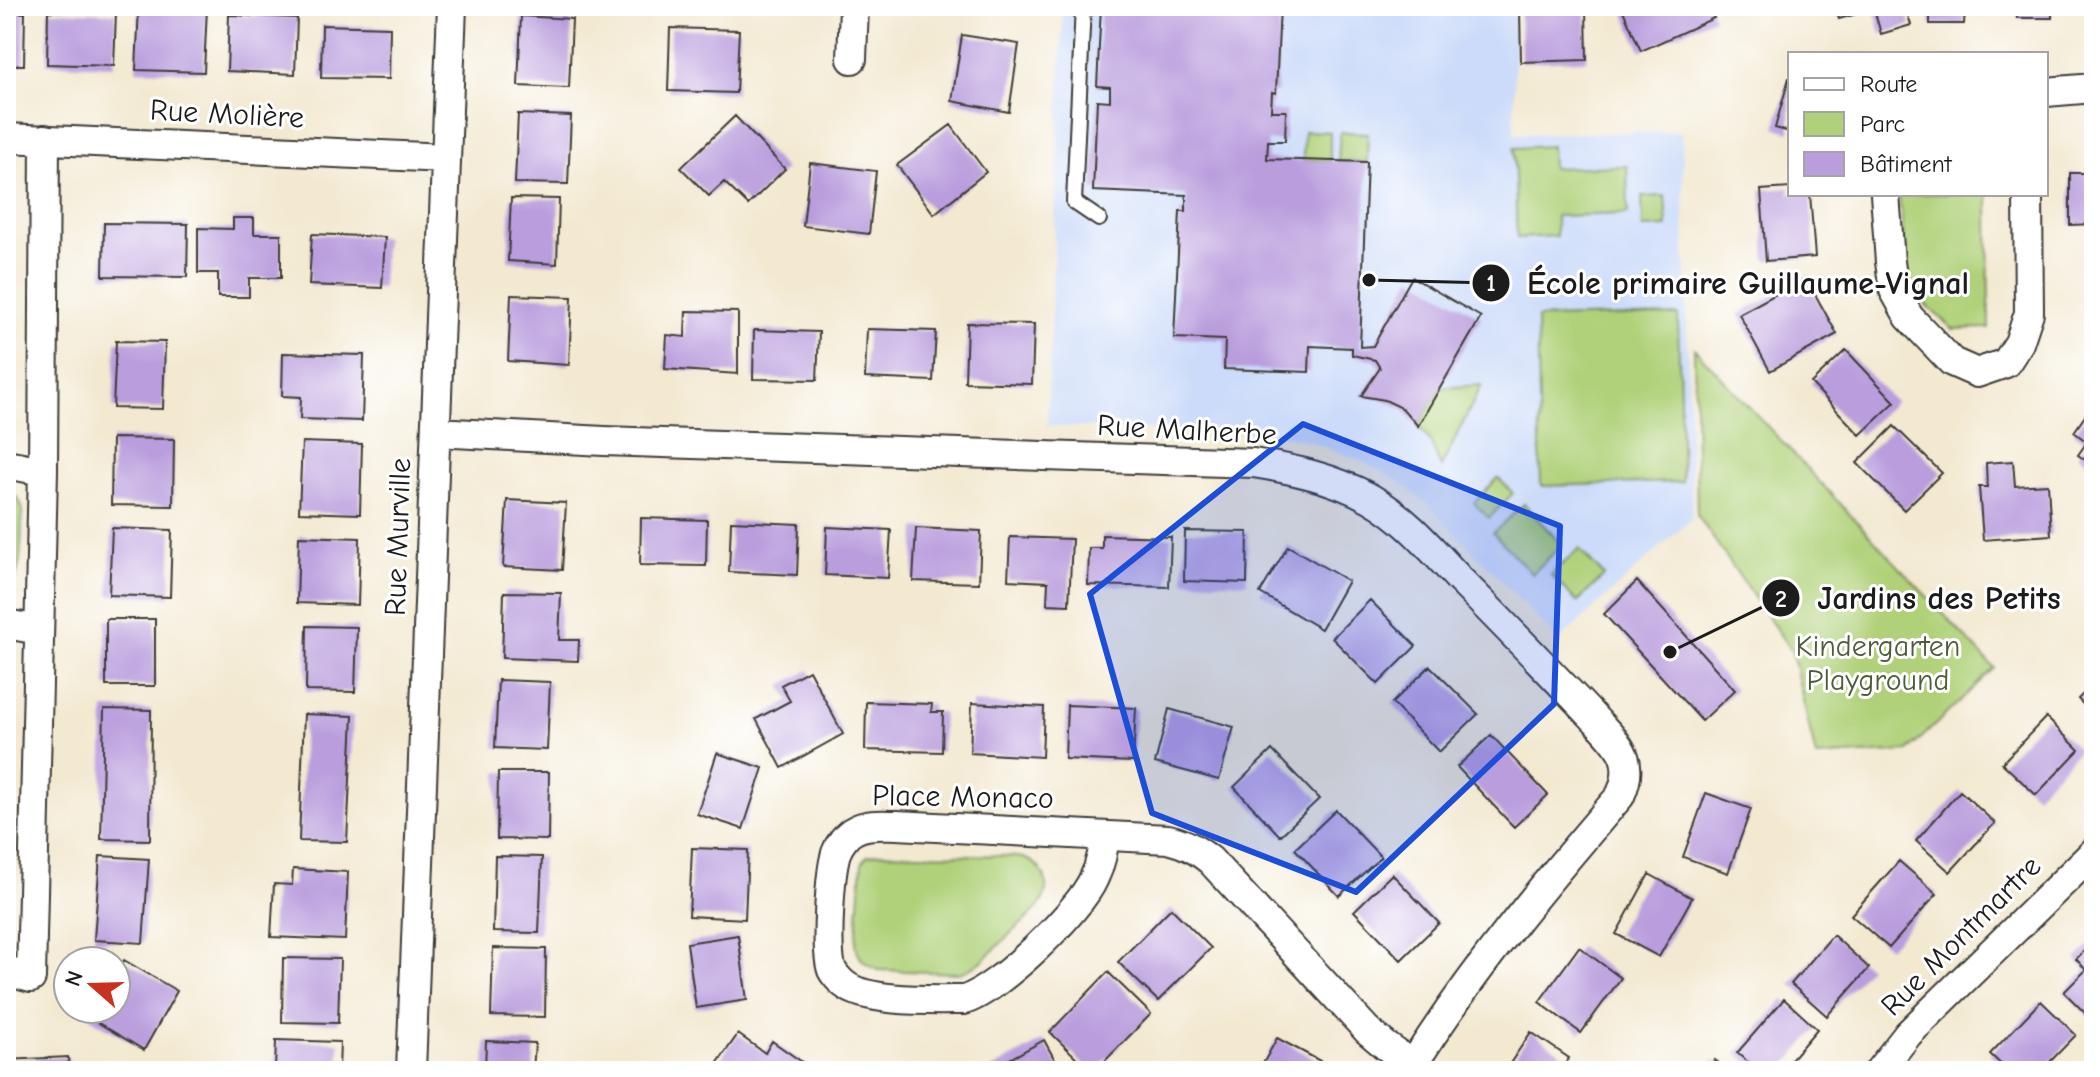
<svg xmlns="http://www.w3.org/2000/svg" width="2100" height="1077" font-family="'Comic Neue',sans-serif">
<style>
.built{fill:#ccdbf9}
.green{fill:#b0d179;stroke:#66764a;stroke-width:2}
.building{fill:#b99ddd}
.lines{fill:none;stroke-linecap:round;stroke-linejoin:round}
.service-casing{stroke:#3c3b37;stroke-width:18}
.minor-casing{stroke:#3c3b37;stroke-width:32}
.service{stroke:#fff;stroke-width:14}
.minor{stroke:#fff;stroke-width:28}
.marked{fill:#1d4ed8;fill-opacity:0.2;stroke:#1d4ed8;stroke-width:6;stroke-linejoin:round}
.labels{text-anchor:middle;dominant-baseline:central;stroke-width:6;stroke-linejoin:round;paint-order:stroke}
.street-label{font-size:30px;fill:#1c1c1c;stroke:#fff}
.park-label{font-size:30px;fill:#505b3d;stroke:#fff}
.leader{fill:none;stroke:#1c1c1c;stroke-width:3}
.callout-dot{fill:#1c1c1c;stroke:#fff;stroke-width:3}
.mark-label{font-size:24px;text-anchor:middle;font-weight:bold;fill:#fff}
.callout-label{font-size:32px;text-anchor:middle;font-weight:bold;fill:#1c1c1c;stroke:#fff;stroke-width:6;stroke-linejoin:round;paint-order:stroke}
</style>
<rect width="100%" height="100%" fill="#fff"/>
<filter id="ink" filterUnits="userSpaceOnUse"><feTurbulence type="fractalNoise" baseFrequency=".0125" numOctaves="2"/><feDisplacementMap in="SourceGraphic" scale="16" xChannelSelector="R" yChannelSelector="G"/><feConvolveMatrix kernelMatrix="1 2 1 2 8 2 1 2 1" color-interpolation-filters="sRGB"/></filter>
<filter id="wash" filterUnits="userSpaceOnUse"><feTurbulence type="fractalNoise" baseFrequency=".006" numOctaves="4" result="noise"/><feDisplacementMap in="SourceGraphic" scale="32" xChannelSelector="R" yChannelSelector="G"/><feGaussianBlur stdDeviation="1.8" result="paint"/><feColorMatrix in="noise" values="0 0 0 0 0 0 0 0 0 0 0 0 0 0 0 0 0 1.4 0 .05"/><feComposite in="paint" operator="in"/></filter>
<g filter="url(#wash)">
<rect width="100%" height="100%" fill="#f3e9d1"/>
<path class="built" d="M1063,6H1515L1514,134L1682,132L1692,518L1559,641L1429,505L1398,481L1359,460L1308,441L1268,433L1047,426Z"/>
<path class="green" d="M1304,131L1330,132V161L1303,160Z
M1340,132L1368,133L1367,162L1338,161Z
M1551,146L1552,168L1627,166L1628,214L1556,216V236L1517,238L1514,148Z
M1899,194H1988L1989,328L1953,329L1927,306L1908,278Z
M1665,196L1667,227L1643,228L1642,197Z
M1678,315L1682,482L1541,486L1537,318Z
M1694,348L1994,668L1908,751L1816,757L1792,652L1697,515Z
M1482,385L1441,467L1429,439L1418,426L1440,388Z
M1498,478L1513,493L1489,518L1474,503Z
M6,492L18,498L22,507C21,529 25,577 6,591Z
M1524,504L1562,545L1532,574L1493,533Z
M1579,549L1604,576L1577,602L1551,575Z
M880,853L1008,856C1014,857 1021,857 1026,859C1043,865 1051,884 1043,900C1035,914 1019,925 1008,936C993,950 979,969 958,973L878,970C865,964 859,960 856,946L862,863L867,856Z"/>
<g id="blocks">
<path class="building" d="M139,6L207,8L204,72L136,70Z
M1101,6H1280L1276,93L1272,92L1271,111H1286L1285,141H1268L1267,159L1367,162L1360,347L1373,346L1412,277L1481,317L1418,426L1402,408L1385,400L1361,396L1380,368L1375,360L1352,355V348L1310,346L1309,372L1224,369L1225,340L1174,338L1180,211H1186V195L1093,191L1097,100L1110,101V87L1097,86Z
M1621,6H1709L1714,18L1641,51Z
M1835,6H1905L1911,25L1881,34L1874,9L1839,19Z
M1930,6H2006V11L1965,10L1964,24H1930Z
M2017,6H2052V18H2017Z
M1586,8L1587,60L1521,62L1520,11Z
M48,11L116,13L114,66L47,64Z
M6,12L25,13L24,65H6Z
M229,15L297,18L295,74L227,71Z
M521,16L572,19L569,88L518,86Z
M322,25L390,27L389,79L321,78Z
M670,28L739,30L736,93L668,91Z
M962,35L1019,44L1009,112L952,101Z
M1789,78H1790V132L1775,128Z
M518,114L571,116L568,184L515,183Z
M735,116L785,169L748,205L724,182L709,196L681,168Z
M951,125L986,172L934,214L897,165Z
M810,163L876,171L869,234L803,226Z
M2070,173H2094V224L2070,225Z
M1790,188V194H1810L1815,257L1766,261L1761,190Z
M511,198L559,199L557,264L508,261Z
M233,218H254V234H281V278H249V297H218V273H198V228L233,229Z
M104,223L188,224L187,277L103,276Z
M312,234L385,237L382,288L309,285Z
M1806,278L1837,334L1770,371L1739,314Z
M511,295L572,297L569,365L508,361Z
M2090,310H2094V354H2090Z
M686,311L738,312V374L665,369L667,335L685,337Z
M967,323L1034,324L1032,384L965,382Z
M867,329L936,331L933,381L865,378Z
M754,330L819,332L817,380L753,379Z
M116,341L165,342L163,409L113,408Z
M1846,350L1895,402L1860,435L1811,383Z
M283,353L364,355L362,421L300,419L301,397L282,396Z
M2085,416L2091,420L2094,417V466L2078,455L2087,442L2074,432Z
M1894,426L1942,473L1904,510L1857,463Z
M112,438L174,439L173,506L111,505Z
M302,442L362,444L360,514L299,512Z
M2013,461L2015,486L2048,484L2051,535L1983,540L1979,487H1987L1986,463Z
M507,500L566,503L562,570L503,567Z
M641,518L707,520L706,566L640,565Z
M731,521L799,524L797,575L729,572Z
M827,527L891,530L888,578L825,575Z
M112,528L172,530L170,597L109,595Z
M916,528L981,531L979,583L913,581Z
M1185,531L1248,532L1247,583L1184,581Z
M1102,535L1171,537L1169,587L1088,585L1089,548H1102Z
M299,536L360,538L358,605L297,603Z
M1010,537L1072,539L1069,605L1047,604L1048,582L1008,580Z
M1288,546L1348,581L1321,629L1260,593Z
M1637,581L1735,690L1702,721L1604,614Z
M504,592L561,593L559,640H579L578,661L502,658Z
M1370,600L1416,646L1378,684L1332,638Z
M106,619H155V686H106Z
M307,626L357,627L355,692L306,691Z
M1430,666L1478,714L1439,752L1392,703Z
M809,670L843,734L782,768L756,719L790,701L781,685Z
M498,680L550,682L547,750L495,748Z
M2094,683V716L2078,699Z
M866,702L932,704L931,712H943L942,752L865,750Z
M972,703L1044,707L1042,757L970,753Z
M1067,705L1136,708L1133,762L1065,759Z
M104,709L151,710L150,840L101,839Z
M1169,709L1234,727L1219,780L1155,763Z
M304,714L353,716L347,842L299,841Z
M2046,717L2079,750L2036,795L2002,763Z
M1491,735L1548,795L1514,827L1457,767Z
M1272,750L1319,799L1280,836L1234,787Z
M717,753L763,768L743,829L697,814Z
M498,772H549L548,840L497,839Z
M1960,791L1995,823L1950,872L1916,841Z
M1706,793L1751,809L1728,873L1683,857Z
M1336,810L1381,857L1339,896L1295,849Z
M692,848L748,850L745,919L689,916Z
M100,856L149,859L143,943L94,940Z
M495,856L542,857L539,933L493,932Z
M1899,861L1937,894L1889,948L1851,915Z
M293,869L348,872L345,940L271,937L274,884L292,885Z
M1392,874L1439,923L1401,960L1354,911Z
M1649,874L1692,898L1659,957L1616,934Z
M1171,908L1211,948L1158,1001L1118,962Z
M738,935L747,1000L696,1008L687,943Z
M1833,935L1869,968L1827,1016L1791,984Z
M2094,941V1022L2064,992L2086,970L2076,959Z
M1579,947L1621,978L1581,1033L1539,1002Z
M493,948L546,949L545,1017L491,1016Z
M283,958L340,959L338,1023L282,1022Z
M124,960L177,991L144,1050L90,1018L95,1009H116V973Z
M1108,972L1151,1014L1095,1071H1090L1050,1032Z
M1784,999L1817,1029L1781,1071H1758L1737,1053Z
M2041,1001L2076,1035L2041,1071H2008L1990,1054Z
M1531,1032L1569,1058L1560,1071H1505Z
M738,1034L765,1053L772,1041L802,1062L796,1071H712Z
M1277,1038L1320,1061L1314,1071H1259Z
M276,1040L340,1042L339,1071H275Z
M1044,1040L1061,1071H988Z
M486,1041L535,1043L533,1071H485Z
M68,1057L69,1071H6V1060Z
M1715,1060L1729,1071H1707Z"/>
</g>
</g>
<g filter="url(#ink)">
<use href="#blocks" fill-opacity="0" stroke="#3c3b37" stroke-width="2"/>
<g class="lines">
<defs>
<path id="service" d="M1083,6L1074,202L1099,219"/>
<path id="minor" d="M852,59L854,6
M2046,92L2094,88
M6,138L446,158
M1885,194L1890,262L1894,290L1909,317L1952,362L1977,373L2006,363L2019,343L2029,313L2028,194
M436,432L604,441L1253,463C1293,469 1334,478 1370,498C1406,518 1434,552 1461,581C1506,626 1550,672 1594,718C1618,744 1637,759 1620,796C1545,883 1470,973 1409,1071
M6,464L43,471
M6,624L39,630
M1105,836C1103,850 1101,864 1094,878C1080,911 998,990 964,1000C934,1000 867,1003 844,984C840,981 834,974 832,970C825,952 830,872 836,853C839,845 846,834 855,830C867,823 884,825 897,825L1168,839C1185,843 1196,849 1210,860L1367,1030L1386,1046L1413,1065
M6,971L31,978L43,471L45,139
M411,1071L452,6
M1879,1071L1908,1034L2094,852"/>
</defs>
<use href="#service" class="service-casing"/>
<use href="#minor" class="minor-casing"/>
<use href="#service" class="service"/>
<use href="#minor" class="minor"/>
</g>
</g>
<path class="marked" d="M1303,424L1560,526L1554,704L1356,892L1152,813L1090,594Z"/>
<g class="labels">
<g class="street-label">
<text transform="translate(227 114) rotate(3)">Rue Molière</text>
<text transform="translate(1187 430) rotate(3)">Rue Malherbe</text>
<text transform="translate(398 537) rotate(-88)">Rue Murville</text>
<text transform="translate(963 797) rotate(1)">Place Monaco</text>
<text transform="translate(1961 936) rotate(-45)">Rue Montmartre</text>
</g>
<g class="park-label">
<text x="1878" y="646">Kindergarten<tspan x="1878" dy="34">Playground</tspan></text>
</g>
</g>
<path class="leader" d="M1369 280L1491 283M1670 652L1781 598"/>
<g class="callout-dot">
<circle cx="1369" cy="280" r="8"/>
<circle cx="1670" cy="652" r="8"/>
<circle cx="1491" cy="283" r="20"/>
<circle cx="1781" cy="598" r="20"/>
</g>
<g class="mark-label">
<text x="1491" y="291">1</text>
<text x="1781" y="607">2</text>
</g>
<g class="callout-label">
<text x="1748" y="294">École primaire Guillaume-Vignal</text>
<text x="1939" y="609">Jardins des Petits</text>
</g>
<rect width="2100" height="1077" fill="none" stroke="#fff" stroke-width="32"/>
<rect x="1788" y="52" width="260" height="144" fill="#ffffff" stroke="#a4a4a4" stroke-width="2"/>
<rect x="1804" y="78" width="40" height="12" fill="#ffffff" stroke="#a4a4a4" stroke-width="2"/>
<text x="1860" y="92" font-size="24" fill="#1c1c1c">Route</text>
<rect x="1804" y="112" width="40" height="24" fill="#b0d179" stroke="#a4a4a4" stroke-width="2"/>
<text x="1860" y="132" font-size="24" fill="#1c1c1c">Parc</text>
<rect x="1804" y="152" width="40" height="24" fill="#b99ddd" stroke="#a4a4a4" stroke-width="2"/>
<text x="1860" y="172" font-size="24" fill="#1c1c1c">Bâtiment</text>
<g transform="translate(92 985) rotate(290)"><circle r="38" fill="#ffffff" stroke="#a4a4a4" stroke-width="2"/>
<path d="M0-6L14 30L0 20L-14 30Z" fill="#c8321e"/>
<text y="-12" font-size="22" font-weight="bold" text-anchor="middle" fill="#1c1c1c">N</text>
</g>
</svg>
